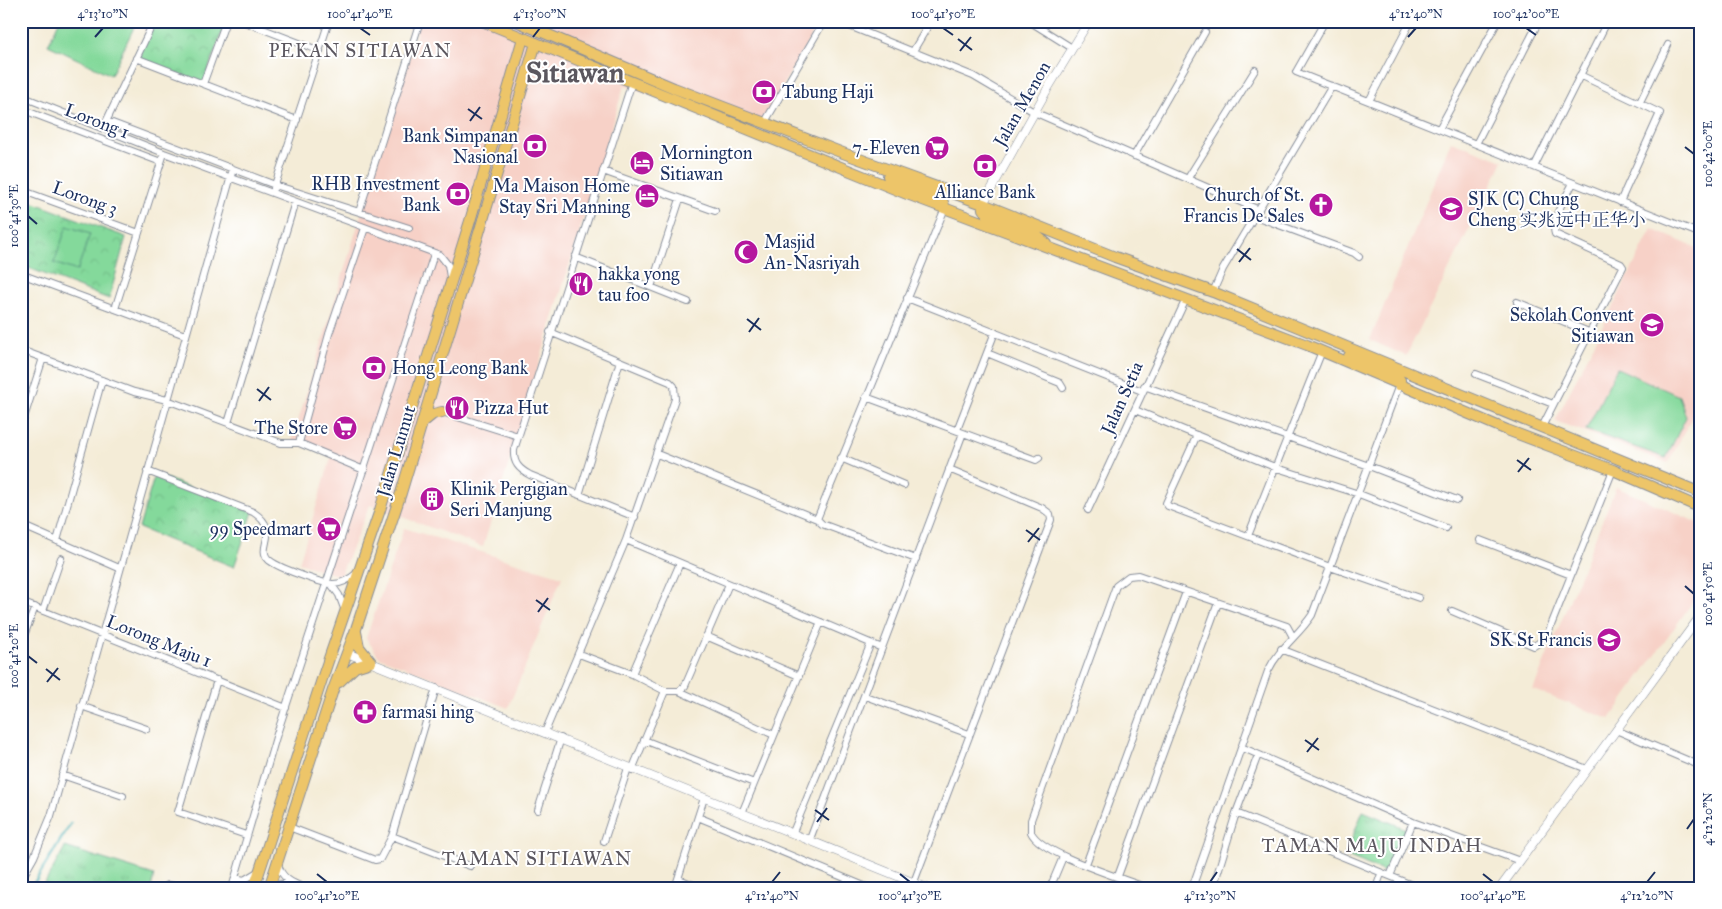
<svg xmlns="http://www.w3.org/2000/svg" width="1722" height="909" font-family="'IM FELL Great Primer','Noto Serif SC',serif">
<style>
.built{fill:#f7d1c7}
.grass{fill:url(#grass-tufts);stroke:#50847c}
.park{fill:url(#park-crowns);stroke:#50847c}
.garden{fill:#84d99b;stroke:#50847c}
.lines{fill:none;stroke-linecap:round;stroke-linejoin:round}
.stream{stroke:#3caeb4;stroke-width:2.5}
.minor-casing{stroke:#888e9a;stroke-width:8}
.tertiary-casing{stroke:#888e9a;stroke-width:9}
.primary-casing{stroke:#888e9a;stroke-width:12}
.trunk-casing{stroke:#888e9a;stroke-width:12}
.minor{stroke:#fff;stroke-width:6}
.tertiary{stroke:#fff;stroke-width:8}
.primary{stroke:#edc569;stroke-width:10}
.trunk{stroke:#edc569;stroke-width:10}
.ticks{fill:none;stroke:#1b2f5e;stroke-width:2}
.labels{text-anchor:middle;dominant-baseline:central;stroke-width:4;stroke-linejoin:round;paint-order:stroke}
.poi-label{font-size:18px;fill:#1b2f5e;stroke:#fff;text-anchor:start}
.street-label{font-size:18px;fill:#1b2f5e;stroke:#fff}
.neighbourhood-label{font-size:19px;letter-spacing:1px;fill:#5b575f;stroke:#fff}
.town-label{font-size:28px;font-weight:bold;fill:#5b575f;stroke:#fff}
.neatline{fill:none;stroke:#1b2f5e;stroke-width:2}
.ticks-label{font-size:12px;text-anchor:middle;fill:#1b2f5e}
</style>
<defs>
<pattern id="grass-tufts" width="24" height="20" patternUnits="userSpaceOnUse" patternTransform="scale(1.25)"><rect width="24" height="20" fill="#84d99b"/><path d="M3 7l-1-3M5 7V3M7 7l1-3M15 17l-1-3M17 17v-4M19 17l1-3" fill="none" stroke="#71bb88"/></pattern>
<pattern id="park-crowns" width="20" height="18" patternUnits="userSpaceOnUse" patternTransform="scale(1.25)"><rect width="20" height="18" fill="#84d99b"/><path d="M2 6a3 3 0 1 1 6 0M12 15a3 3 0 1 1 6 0" fill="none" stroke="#71bb88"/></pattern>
</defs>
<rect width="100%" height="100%" fill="#fff"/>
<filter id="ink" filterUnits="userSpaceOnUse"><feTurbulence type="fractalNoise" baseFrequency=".02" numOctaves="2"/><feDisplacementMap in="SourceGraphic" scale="10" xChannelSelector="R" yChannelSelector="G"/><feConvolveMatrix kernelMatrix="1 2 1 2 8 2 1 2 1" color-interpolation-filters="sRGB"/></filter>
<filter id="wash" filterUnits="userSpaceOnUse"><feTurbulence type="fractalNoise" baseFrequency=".0096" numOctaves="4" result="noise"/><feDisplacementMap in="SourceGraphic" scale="20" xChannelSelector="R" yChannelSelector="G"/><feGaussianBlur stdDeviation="1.12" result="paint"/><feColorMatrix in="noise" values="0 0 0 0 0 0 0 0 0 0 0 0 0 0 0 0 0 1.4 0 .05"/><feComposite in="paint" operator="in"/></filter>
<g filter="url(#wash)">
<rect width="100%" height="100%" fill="#f4ecd7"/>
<path class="built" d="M392,21H820L759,126L624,86L483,547L370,505L340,576L299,563L332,455L292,441L417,32Z
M1451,141L1503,161L1406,356L1370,340Z
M1652,229L1701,250V400L1668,463L1555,421Z
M1616,487L1701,524V590L1610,719L1533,690Z
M404,528L562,577L508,708L379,657L366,638Z"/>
<path class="grass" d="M1363,811L1406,829L1387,873L1345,855Z
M65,847L154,875L151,888H42Z"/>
<path class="park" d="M154,21H226L203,84L136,58Z
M21,198L126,237L109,299L21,265Z
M155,474L253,512L234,567L139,528Z"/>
<path class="garden" d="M59,21H137L111,75L48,45Z
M67,226L90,234L77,271L54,263Z
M1617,368L1679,396L1686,417L1666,458L1586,430Z"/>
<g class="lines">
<path class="stream" d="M31,888L71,823"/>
</g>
</g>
<g filter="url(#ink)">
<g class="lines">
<defs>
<path id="minor" d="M242,21L320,51
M808,21L821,27
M837,21L973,76L1034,112L1259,210
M1029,21L1072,48
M1325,21L1296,72L1701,234
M913,51L931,21
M136,58L297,120
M1580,75L1660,113L1620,202
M632,82L514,450C513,463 519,469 530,475L635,517
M203,84L226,21
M21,96L164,153L440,255L448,265L450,277
M1369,101L1411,21
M1640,102L1668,45
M21,109L161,162
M107,121L275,185L409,228
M765,122L824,21
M105,124L154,21
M1439,129L1498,21
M1476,144L1539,21
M1134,156L1205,32
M1534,167L1606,24
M603,171L715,211
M1188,178L1255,70
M274,188L329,21
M21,190L139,233
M359,212L420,21
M1255,216L1354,253L1359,257
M575,257L688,302
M21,274L185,335
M651,287L680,199
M1213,292L1223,269L1332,86
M907,298L1142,391
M1517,302L1591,333
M115,309L164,153
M21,350L134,392L167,400L281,443H299L364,470
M987,353L1060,383L1063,388
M1476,374L1553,404
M1144,386L1369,466L1457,500
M866,397L1036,460L1039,458
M1135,410L1277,468L1359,494L1446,528
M442,412L518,436
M228,423L295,202
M21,427L43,358
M1542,427L1623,267L1621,264L1555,234C1550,219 1567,196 1573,183
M957,430L995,332
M1197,435L1166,503L1168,506L1330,567L1419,598
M299,443L329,334L365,228
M657,454L817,519L822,524L916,559
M841,458L904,485
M147,471L253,512C282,531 256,547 268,559C275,567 323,584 333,584C342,584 350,579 357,573
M579,495L620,361
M1088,510L1186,299
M817,519L945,208
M21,525L119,568
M1248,536L1322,351
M626,540L882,648
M1480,540L1571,575
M57,541L102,380
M331,584L339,595L345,611
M21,602L286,708
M43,611L61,558
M1452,611L1534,646L1546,638L1613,470
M706,636L799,676
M21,643L35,607
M1281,649L1587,769
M579,654L632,674L665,691H679L774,735
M632,674L680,563
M217,680L178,812L246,835
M679,691L685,686L729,584
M865,696L969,734
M81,706L147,729
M1616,730L1701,766
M545,732L626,540L675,399L674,386L670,382L550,332
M644,740L754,783
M1241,747L1413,822L1520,861
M632,770L665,691
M62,775L123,796
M538,810L561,738
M742,813L821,622
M1236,813L1419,888
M698,817L869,888
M289,827L375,860L380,859L392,836L436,688
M793,832L871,643
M392,836L470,866
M810,839L963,433
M604,841L628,768
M21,861L30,864
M278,864C281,878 292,883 305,888
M1086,864L1186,592
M1118,876L1218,603
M1390,876L1413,822
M235,878L244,880L259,871
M679,879L701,888
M21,880L34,857L51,816L233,169
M914,882L1051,520L1050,514L1042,508L949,469
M164,888L168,885L188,888
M232,888L276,737L434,254
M272,888L280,884H292
M675,888L704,798
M1050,888L1063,857
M1147,888C1122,878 1040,854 1031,832V820L1116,586L1129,576L1138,575L1287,626L1293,637
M1192,888L1268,671C1279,648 1299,635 1312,615L1399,385
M1213,888L1236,813L1258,755
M1376,888L1381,874"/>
<path id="tertiary" d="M983,204L1047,90L1089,21
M347,653L927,888
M1500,888L1701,615"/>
<path id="primary" d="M422,423L433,414L442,412
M339,682L355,667L371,662L359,647L356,632
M254,888L324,673L380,510L470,221L523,38
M269,888L333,690L356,629L401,493L536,43"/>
<path id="trunk" d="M482,21L907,194L1307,345L1507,430L1613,470L1701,508
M516,21L674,88L843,153L983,204L1115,257L1213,292L1701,493
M888,176L937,196L942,200L945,208
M983,204V209L988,215L1036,235L1047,244
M1349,356L1394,373L1400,380L1399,385"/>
</defs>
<use href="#minor" class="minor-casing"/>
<use href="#tertiary" class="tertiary-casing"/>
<use href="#primary" class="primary-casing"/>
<use href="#trunk" class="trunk-casing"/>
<use href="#minor" class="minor"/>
<use href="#tertiary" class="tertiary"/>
<use href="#primary" class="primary"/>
<use href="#trunk" class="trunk"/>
</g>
</g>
<path class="ticks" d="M360,28L370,35M943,28L953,35M1526,28L1536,35M95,37L103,28M533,37L540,28M1408,37L1416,28M958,39L972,50M960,51L971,37M468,109L482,119M470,121L480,107M1685,147L1694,154M28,216L37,224M1237,249L1251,260M1239,262L1250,248M747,319L761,330M749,332L759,318M257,389L271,400M259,401L269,387M1517,460L1531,470M1518,472L1529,458M1026,530L1040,540M1028,542L1039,528M1685,586L1694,594M536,600L550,610M538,612L548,598M28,656L37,663M46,669L60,680M47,682L58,668M1305,740L1319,750M1307,752L1318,738M815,810L829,820M817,822L827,808M1687,829L1694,819M317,874L327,882M900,874L910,882M1483,874L1493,882M772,882L780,872M1210,882L1217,872M1647,882L1655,872"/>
<defs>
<symbol id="bank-disc" viewBox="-11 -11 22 22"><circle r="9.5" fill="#b5179e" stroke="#fff"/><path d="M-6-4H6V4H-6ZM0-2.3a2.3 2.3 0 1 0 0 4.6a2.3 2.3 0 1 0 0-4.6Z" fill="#fff"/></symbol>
<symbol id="supermarket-disc" viewBox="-11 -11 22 22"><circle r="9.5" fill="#b5179e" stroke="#fff"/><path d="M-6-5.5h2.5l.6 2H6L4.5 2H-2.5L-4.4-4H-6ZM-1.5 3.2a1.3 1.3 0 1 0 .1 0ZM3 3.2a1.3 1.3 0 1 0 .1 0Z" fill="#fff"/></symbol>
<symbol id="hotel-disc" viewBox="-11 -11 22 22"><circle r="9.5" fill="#b5179e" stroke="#fff"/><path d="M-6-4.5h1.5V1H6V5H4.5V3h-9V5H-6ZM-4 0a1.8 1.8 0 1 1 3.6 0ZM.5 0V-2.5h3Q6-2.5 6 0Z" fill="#fff"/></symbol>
<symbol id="church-disc" viewBox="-11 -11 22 22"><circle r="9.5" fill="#b5179e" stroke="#fff"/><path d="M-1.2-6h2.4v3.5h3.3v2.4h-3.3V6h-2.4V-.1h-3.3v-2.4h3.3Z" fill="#fff"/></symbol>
<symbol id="school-disc" viewBox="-11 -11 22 22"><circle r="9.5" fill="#b5179e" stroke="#fff"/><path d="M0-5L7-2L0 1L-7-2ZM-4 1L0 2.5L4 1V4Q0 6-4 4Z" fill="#fff"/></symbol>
<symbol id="mosque-disc" viewBox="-11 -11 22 22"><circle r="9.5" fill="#b5179e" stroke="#fff"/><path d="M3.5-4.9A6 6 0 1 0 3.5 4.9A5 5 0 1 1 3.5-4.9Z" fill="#fff"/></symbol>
<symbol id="restaurant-disc" viewBox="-11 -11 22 22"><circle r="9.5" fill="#b5179e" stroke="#fff"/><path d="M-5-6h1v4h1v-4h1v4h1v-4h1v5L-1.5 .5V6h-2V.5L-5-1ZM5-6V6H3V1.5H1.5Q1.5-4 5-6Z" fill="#fff"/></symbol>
<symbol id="building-disc" viewBox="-11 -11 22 22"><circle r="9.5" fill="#b5179e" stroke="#fff"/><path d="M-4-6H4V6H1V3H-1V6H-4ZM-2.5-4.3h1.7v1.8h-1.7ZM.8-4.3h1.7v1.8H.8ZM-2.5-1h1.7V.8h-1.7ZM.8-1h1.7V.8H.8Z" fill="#fff"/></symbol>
<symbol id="pharmacy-disc" viewBox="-11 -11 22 22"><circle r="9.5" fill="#b5179e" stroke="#fff"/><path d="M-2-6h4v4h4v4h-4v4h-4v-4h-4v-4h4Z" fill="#fff"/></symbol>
</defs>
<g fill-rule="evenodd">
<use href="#bank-disc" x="750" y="78" width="28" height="28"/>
<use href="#bank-disc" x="521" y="132" width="28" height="28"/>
<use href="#supermarket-disc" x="923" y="134" width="28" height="28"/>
<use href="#hotel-disc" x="628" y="149" width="28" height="28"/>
<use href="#bank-disc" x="971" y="152" width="28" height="28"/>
<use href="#bank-disc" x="444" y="180" width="28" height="28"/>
<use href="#hotel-disc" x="633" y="182" width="28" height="28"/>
<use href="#church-disc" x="1307" y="191" width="28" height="28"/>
<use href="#school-disc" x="1437" y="195" width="28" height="28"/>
<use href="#mosque-disc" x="732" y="238" width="28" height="28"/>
<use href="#restaurant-disc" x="567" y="270" width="28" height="28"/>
<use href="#school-disc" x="1638" y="311" width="28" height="28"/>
<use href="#bank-disc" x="360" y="354" width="28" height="28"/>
<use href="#restaurant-disc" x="443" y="394" width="28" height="28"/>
<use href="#supermarket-disc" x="331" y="414" width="28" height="28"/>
<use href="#building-disc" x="418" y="485" width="28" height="28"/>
<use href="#supermarket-disc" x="315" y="515" width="28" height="28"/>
<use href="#school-disc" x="1595" y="626" width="28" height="28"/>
<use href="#pharmacy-disc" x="351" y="698" width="28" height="28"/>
</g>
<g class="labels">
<g class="poi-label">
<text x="782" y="92">Tabung Haji</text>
<text x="518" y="136" text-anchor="end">Bank Simpanan<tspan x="518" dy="21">Nasional</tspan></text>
<text x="920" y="148" text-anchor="end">7-Eleven</text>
<text x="660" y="153">Mornington<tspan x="660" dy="21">Sitiawan</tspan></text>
<text x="440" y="184" text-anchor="end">RHB Investment<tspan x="440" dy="21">Bank</tspan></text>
<text x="630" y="186" text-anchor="end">Ma Maison Home<tspan x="630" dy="21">Stay Sri Manning</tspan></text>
<text x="985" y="192" text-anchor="middle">Alliance Bank</text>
<text x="1304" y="195" text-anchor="end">Church of St.<tspan x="1304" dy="21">Francis De Sales</tspan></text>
<text x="1468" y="199">SJK (C) Chung<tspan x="1468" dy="21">Cheng 实兆远中正华小</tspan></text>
<text x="764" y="242">Masjid<tspan x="764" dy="21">An-Nasriyah</tspan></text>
<text x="598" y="274">hakka yong<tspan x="598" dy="21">tau foo</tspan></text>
<text x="1634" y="315" text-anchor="end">Sekolah Convent<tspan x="1634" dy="21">Sitiawan</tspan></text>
<text x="392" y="368">Hong Leong Bank</text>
<text x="474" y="408">Pizza Hut</text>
<text x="328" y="428" text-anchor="end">The Store</text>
<text x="450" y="489">Klinik Pergigian<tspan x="450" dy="21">Seri Manjung</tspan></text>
<text x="312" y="529" text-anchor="end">99 Speedmart</text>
<text x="1592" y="640" text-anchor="end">SK St Francis</text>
<text x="382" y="712">farmasi hing</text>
</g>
<g class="street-label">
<text transform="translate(1022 104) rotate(-60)">Jalan Menon</text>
<text transform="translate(97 121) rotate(21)">Lorong 1</text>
<text transform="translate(85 198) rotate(20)">Lorong 3</text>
<text transform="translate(1122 398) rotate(-66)">Jalan Setia</text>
<text transform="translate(396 451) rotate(-73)">Jalan Lumut</text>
<text transform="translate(159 641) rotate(22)">Lorong Maju 1</text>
</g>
<g class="neighbourhood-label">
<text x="360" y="50">PEKAN SITIAWAN</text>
<text x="1372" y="845">TAMAN MAJU INDAH</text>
<text x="537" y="858">TAMAN SITIAWAN</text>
</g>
<g class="town-label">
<text x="575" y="72">Sitiawan</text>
</g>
</g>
<rect width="1722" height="909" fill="none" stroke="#fff" stroke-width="55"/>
<rect x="28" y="28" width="1666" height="854" class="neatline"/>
<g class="ticks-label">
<text x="103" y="18">4°13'10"N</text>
<text x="360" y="18">100°41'40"E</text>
<text x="540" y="18">4°13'00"N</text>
<text x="943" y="18">100°41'50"E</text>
<text x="1416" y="18">4°12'40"N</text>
<text x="1526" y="18">100°42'00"E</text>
<text transform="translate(1708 154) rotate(-90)" y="4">100°42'00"E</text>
<text transform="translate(14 216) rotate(-90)" y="4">100°41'30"E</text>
<text transform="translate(1708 594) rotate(-90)" y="4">100°41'50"E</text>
<text transform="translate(14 656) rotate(-90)" y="4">100°41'20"E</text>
<text transform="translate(1708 819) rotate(-90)" y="4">4°12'20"N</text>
<text x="327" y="900">100°41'20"E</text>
<text x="772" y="900">4°12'40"N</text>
<text x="910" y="900">100°41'30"E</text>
<text x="1210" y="900">4°12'30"N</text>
<text x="1493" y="900">100°41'40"E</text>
<text x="1647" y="900">4°12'20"N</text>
</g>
</svg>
